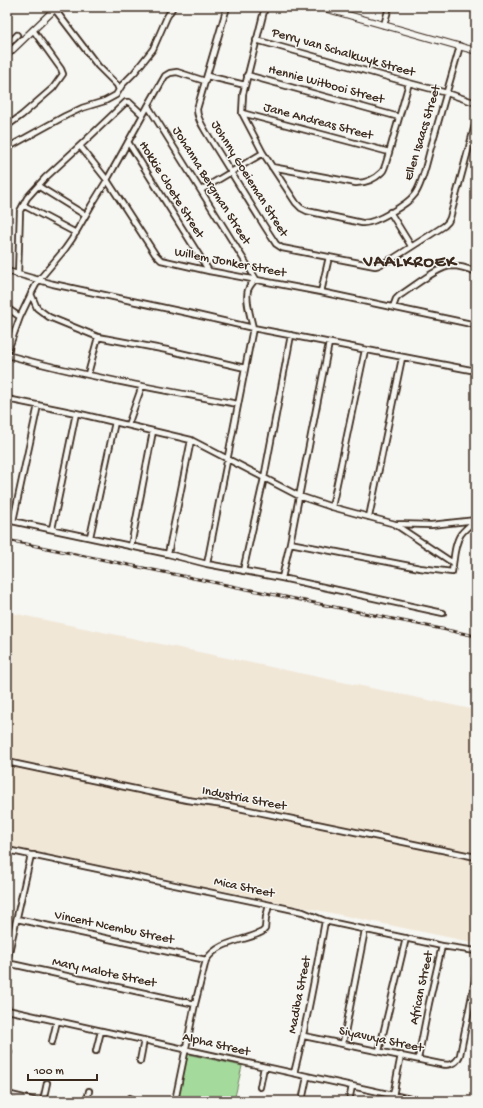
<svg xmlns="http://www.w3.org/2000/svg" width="483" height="1108" font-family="'Gochi Hand',sans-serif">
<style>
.built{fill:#f1e7d7}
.green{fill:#a5da9d;stroke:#70825e}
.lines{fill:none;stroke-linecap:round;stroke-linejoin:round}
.minor-casing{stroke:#3b2a1e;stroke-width:8}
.tertiary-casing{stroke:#3b2a1e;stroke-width:8}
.minor{stroke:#f6f6f2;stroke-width:4.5}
.tertiary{stroke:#f6f6f2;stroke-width:5.5}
.rail-casing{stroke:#3b2a1e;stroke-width:3}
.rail{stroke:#f6f6f2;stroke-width:1.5;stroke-dasharray:4.5;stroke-linecap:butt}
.labels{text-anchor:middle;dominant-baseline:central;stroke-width:3;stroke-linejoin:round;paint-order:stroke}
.street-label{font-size:13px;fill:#3b2a1e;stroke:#f6f6f2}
.district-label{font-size:17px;font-weight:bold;letter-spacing:1px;fill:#3b2a1e;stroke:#f6f6f2}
</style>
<rect width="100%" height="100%" fill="#f6f6f2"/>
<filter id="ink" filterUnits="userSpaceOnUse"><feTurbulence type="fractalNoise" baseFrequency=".025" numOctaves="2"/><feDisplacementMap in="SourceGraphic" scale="8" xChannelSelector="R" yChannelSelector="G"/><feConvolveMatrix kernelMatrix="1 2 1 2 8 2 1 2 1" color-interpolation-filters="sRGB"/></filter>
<g filter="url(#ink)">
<path class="built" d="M7,612L476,710V943L7,846Z"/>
<path class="green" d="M187,1054L242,1066L234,1101H177Z"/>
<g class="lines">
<defs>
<path id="minor" d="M227,7L197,109C197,118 202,125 206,132L265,227L276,244L282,248L375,266L379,265L394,258L444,226L448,222L450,218L476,121
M265,7L243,94L242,113L263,153L296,203L301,208L307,211L362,223C375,224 408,204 415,194C423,183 427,160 431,147C441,113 450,80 460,46
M384,25L389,7
M256,40L409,83L447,93L476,103
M7,45L17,35
M247,75L399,117
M207,76L245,85
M119,90L122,85L134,73L153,49L167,17L173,7
M148,106L256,279C253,282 250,285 248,290C245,300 251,318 253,328L207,564L282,578L443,613
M242,113L389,152
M7,126L22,115L53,88L63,74L61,69L33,30
M128,142L209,271
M80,146L107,180L155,254L161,260L209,271L321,292L476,325
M7,148L65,116L82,108L105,101L116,95L119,90L117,85L98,66L53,7
M272,167L356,183C365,183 375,179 382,172C384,170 385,166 386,163L409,83
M38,186L85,215
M201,190L263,153
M23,205L76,233
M390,212L411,246
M7,271L53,284L188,313L253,328L476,371
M18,275L20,211L27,198L45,178L84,142L126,102H129L143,115
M321,292L329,257
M31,294L37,308L49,317L98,337
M393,307L396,299L399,296C412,288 437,267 451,266C459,266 469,269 476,272
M7,308L20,317
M7,353L20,317L31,294L38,281L65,249L72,239L91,206L107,180L148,106L165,76L170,73L177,72L205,81
M7,355C83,376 161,390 238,404
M88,374L98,337L167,350L245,368
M7,399L76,413L191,440L299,496L332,507L395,524L431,525L476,520
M128,425L142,386
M332,507L365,350
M369,517L402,358
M7,520L168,554L207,564
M13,521L38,405
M396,525L453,563
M52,529L76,413
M90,537L115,422
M290,543L420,568L452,572C454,560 454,544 461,534C465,529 471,524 476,520
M131,546L153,431
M168,554L191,440
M243,571L264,478L291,335
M282,578L290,543L329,343
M7,762L187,800L224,805L307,822L476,857
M7,850L285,908L303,912L325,921L442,946L476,951
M17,919L206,960
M7,961L31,855H34
M7,963L195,1004
M7,1010L420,1101
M304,1036L440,1064C449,1066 456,1065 460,1055L476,975
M52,1042L57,1021
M343,1043L365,930
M96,1051L101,1031
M379,1051L406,938
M7,1052H9
M418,1059L429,1003L442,946
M140,1061L144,1040
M294,1073C307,1023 316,972 325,921
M260,1087L264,1067
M7,1094L36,1101
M303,1096L307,1077
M43,1101L47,1083
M87,1101L89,1091
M129,1101L130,1098
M175,1101L195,1004L206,960C220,940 243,942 262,932L265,929L266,917L269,905
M349,1101L352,1086
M392,1101L401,1055"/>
<path id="tertiary" d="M320,7L476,51
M7,55L57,7"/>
</defs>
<use href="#minor" class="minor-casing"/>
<use href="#tertiary" class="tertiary-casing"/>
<use href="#minor" class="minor"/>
<use href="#tertiary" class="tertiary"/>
<defs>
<path id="rail" d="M7,540L476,636"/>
</defs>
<use href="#rail" class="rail-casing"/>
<use href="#rail" class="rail"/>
</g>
</g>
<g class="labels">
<g class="street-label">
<text transform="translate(343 53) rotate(16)">Perry van Schalkwyk Street</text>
<text transform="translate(326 85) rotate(15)">Hennie Witbooi Street</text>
<text transform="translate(318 122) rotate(15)">Jane Andreas Street</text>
<text transform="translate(423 133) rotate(-73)">Ellen Isaacs Street</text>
<text transform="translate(249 179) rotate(58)">Johnny Goeieman Street</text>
<text transform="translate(211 186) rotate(58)">Johanna Bergman Street</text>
<text transform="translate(171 190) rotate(58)">Hokkie Cloete Street</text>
<text transform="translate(230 263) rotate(11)">Willem Jonker Street</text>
<text transform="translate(244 799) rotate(11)">Industria Street</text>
<text transform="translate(244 888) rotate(12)">Mica Street</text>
<text transform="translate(114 928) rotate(12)">Vincent Ncembu Street</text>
<text transform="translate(104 973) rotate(12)">Mary Malote Street</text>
<text transform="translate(422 988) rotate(-78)">African Street</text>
<text transform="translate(300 995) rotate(-79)">Madiba Street</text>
<text transform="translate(381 1040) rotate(12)">Siyavuya Street</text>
<text transform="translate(216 1045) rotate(13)">Alpha Street</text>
</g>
<g class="district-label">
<text x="410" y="263">VAALKROEK</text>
</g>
</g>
<rect width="483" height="1108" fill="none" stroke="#f6f6f2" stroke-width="24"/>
<rect x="12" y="12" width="459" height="1084" fill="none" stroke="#3b2a1e" stroke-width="1.5" filter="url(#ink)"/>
<path d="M28 1074v6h69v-6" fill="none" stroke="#3b2a1e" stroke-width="2"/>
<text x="34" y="1074" font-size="12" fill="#3b2a1e" stroke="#f6f6f2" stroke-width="3" paint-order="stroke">100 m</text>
</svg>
